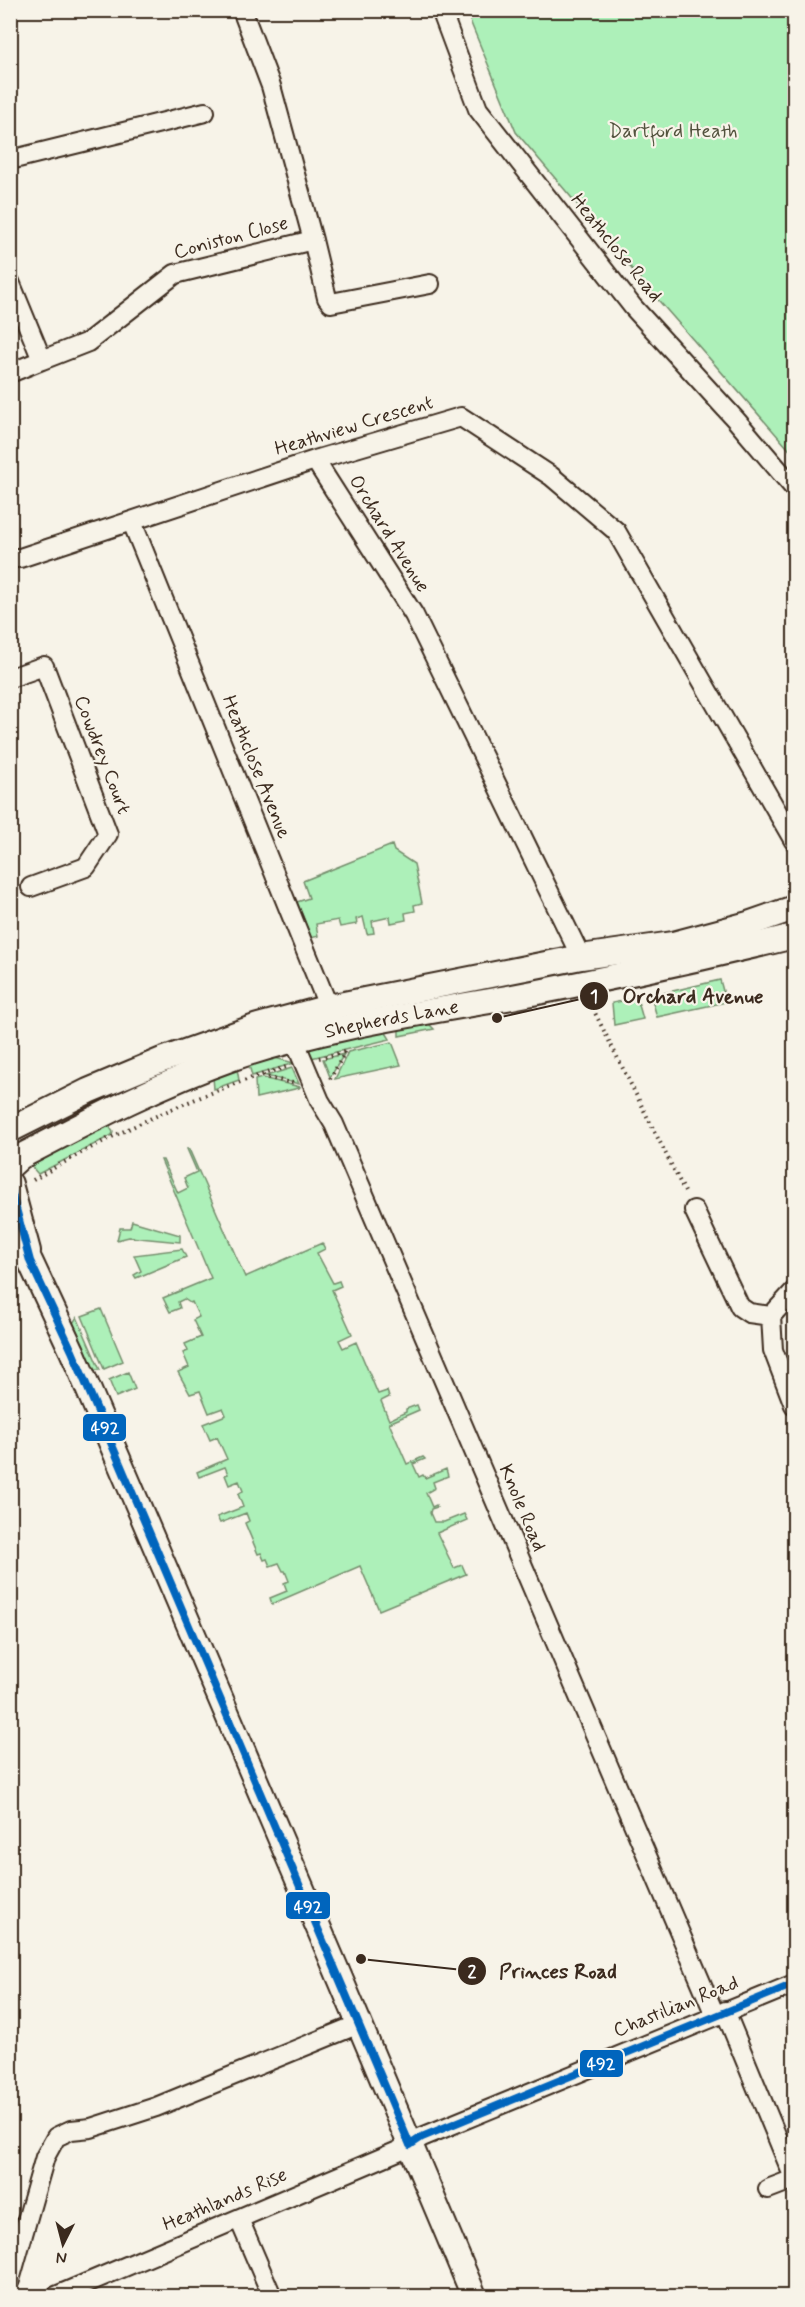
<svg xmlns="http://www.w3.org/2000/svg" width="805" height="2307" font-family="Mynerve,sans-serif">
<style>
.green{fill:#adf0b9;stroke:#748d6c;stroke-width:1.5}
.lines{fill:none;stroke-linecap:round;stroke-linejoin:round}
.minor-casing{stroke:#3b2a1e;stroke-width:22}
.major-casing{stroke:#3b2a1e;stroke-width:28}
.path{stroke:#3b2a1e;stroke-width:4;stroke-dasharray:1.5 4.5;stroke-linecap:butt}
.minor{stroke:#f7f3e8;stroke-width:18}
.major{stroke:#f7f3e8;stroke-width:24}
.bus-1-casing{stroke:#f7f3e8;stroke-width:12}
.bus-1{stroke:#0065bd;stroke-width:8}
.labels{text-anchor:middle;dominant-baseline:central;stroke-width:4.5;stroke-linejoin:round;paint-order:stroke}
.park-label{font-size:20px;fill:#52523d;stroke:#f7f3e8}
.street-label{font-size:20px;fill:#3b2a1e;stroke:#f7f3e8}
.leader{fill:none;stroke:#3b2a1e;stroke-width:2}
.callout-dot{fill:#3b2a1e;stroke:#f7f3e8;stroke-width:2}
.mark-label{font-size:18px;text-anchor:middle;font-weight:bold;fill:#fff}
.callout-label{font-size:21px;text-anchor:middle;font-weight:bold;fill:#3b2a1e;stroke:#f7f3e8;stroke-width:4.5;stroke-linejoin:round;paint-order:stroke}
.line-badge{stroke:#f7f3e8;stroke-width:2}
.badge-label{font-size:16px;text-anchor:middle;font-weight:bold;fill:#fff}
</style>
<rect width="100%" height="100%" fill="#f7f3e8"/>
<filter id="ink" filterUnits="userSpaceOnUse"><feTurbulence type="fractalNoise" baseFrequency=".0167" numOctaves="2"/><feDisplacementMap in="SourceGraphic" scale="12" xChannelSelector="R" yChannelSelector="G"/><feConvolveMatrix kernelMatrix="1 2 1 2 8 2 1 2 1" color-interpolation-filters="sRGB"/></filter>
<g filter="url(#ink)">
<path class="green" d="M466,11H794V455L653,294L516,132Z
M392,845L394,851L414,864L422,903L414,905L415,911L405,913L406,920L391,923L390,917L372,921L374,933L367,934L363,917L356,919L357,924L340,927L338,920L316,924L318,936L311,938L297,902L309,898L303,881Z
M720,980L726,1002L657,1017L651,996Z
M637,998L643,1019L614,1025L612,1003Z
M428,1023L434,1029L399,1036V1028Z
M385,1031L390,1039L307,1059L306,1049Z
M392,1042L401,1065L335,1079L348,1052Z
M344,1054L331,1076L330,1077L323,1059Z
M275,1058L294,1063L252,1076L249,1065Z
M292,1068L299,1084L266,1076Z
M237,1069L239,1080L214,1089L213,1077Z
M262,1078L300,1087L299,1088L256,1098L255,1080Z
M108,1124L113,1132L112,1135L38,1174L31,1166Z
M187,1149H189L245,1277L322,1243L325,1249L317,1253L333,1283L339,1281L341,1286L332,1290L352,1334L339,1340L343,1348L356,1342L378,1394L387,1391L389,1397L381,1401L389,1420L406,1412V1409L417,1405L419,1410L389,1423L407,1464L423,1457L425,1459L413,1464L419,1477L423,1475L425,1478L446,1469L448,1476L433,1482L435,1488L426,1493L432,1507L436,1505L437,1507L431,1509L430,1513L434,1522H444L464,1514L467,1520L437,1533L454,1568L462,1565L466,1574L379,1610L360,1566L272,1604L270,1598L287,1591L284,1583L289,1581L285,1571H283L279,1563L270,1566L267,1559L264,1560L261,1553L258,1554L245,1523L249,1521L246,1513L220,1523L217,1517L243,1507L238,1494L243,1491L239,1481L229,1485L225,1475L228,1474L225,1467L199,1477L197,1472L227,1459L217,1437L210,1440L203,1424L226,1415L223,1408L209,1413L200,1391L190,1394L178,1372L189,1367L183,1353L188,1351L185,1344L201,1337L193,1320L199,1317L192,1302L190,1303L184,1299L178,1302L180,1308L170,1312L163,1298L211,1278L161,1160H163L178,1193L188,1188L184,1178L197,1172Z
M132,1221L180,1235V1242L129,1237L117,1240L120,1228H130Z
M182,1249L186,1257L136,1278L134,1275L141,1271L134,1255Z
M101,1309L123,1361L104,1369L82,1316Z
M77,1317L100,1370H93L73,1323Z
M128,1372L135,1389L116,1397L109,1380Z"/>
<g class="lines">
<defs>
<path id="minor" d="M441,10L478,109L633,307L736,420L794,488
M10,160L205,112
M313,240L327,298L331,303L430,284
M10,282L42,360L10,373
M42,360L88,342L175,274L313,240L271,86L242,10
M315,460L414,615L581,957
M132,522L333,1018
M10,558H20L315,460L461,417L551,476L616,531L794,841
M10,678L44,666L108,834L86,867L31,887
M290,1030L320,1101L334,1124L715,2015
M694,1210L740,1307L749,1313L771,1316
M794,1291L771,1316L773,1350L794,1405
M725,2011L794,2178
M768,2189L794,2179
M239,2219L272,2296
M10,2280L45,2157L56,2137L71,2130L91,2128L156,2107L359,2024
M56,2296L398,2151L422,2137L794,1984"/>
<g id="major">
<path d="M10,1130L88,1091L162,1060L258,1026L329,1007L581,957L673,944L748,924L794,908"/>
<path id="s1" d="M10,1166L20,1157C89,1121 159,1084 233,1058C321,1028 415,1014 507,998C603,980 699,959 794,936"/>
<path d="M10,1184L28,1251"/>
<path d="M10,1234L30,1261L72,1351L334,1964L474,2296"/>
</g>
</defs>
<use href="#minor" class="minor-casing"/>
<use href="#major" class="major-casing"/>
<path class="path" d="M590,1003L687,1196
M319,1058L344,1052
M263,1075L264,1077L293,1083
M330,1079L345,1052
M33,1180C113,1133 197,1094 286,1067"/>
<use href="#minor" class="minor"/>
<use href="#major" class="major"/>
<defs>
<path id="bus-1" d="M10,1186L30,1261L72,1351L410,2145
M410,2145L422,2137L794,1984"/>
</defs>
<use href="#bus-1" class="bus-1-casing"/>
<use href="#bus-1" class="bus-1"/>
</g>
</g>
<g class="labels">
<g class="park-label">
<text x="673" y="131">Dartford Heath</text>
</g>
<g class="street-label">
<text transform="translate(231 238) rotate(-15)">Coniston Close</text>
<text transform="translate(616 248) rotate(51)">Heathclose Road</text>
<text transform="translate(354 426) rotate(-17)">Heathview Crescent</text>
<text transform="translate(389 534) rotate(58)">Orchard Avenue</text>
<text transform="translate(102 755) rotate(69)">Cowdrey Court</text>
<text transform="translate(256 767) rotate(68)">Heathclose Avenue</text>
<text stroke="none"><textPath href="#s1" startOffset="412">Shepherds Lane</textPath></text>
<text transform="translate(522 1508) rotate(67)">Knole Road</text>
<text transform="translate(676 2007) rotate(-22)">Chastilian Road</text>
<text transform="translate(225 2200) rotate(-23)">Heathlands Rise</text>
</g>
</g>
<path class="leader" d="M497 1018L594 996M361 1959L472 1971"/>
<g class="callout-dot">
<circle cx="497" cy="1018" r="6"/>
<circle cx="361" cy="1959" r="6"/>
<circle cx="594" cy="996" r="15"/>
<circle cx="472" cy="1971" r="15"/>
</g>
<g class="mark-label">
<text x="594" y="1002">1</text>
<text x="472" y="1977">2</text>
</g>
<g class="callout-label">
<text x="693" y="1003">Orchard Avenue</text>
<text x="558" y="1978">Princes Road</text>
</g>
<g class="line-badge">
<rect x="82" y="1413" width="45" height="29" rx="6" fill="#0065bd"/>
<rect x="285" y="1891" width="46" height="29" rx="6" fill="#0065bd"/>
<rect x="579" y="2049" width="45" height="29" rx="6" fill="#0065bd"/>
</g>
<g class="badge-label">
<text x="105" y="1433">492</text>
<text x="308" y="1912">492</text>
<text x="601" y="2069">492</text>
</g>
<rect width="805" height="2307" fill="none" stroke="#f7f3e8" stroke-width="36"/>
<rect x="18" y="18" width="769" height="2271" fill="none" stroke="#3b2a1e" stroke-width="2" filter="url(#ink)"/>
<g transform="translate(63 2244) rotate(186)" stroke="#f7f3e8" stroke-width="4.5" paint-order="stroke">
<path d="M0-4.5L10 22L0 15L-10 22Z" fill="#3b2a1e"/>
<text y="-9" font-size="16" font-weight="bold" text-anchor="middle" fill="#3b2a1e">N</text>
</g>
</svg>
